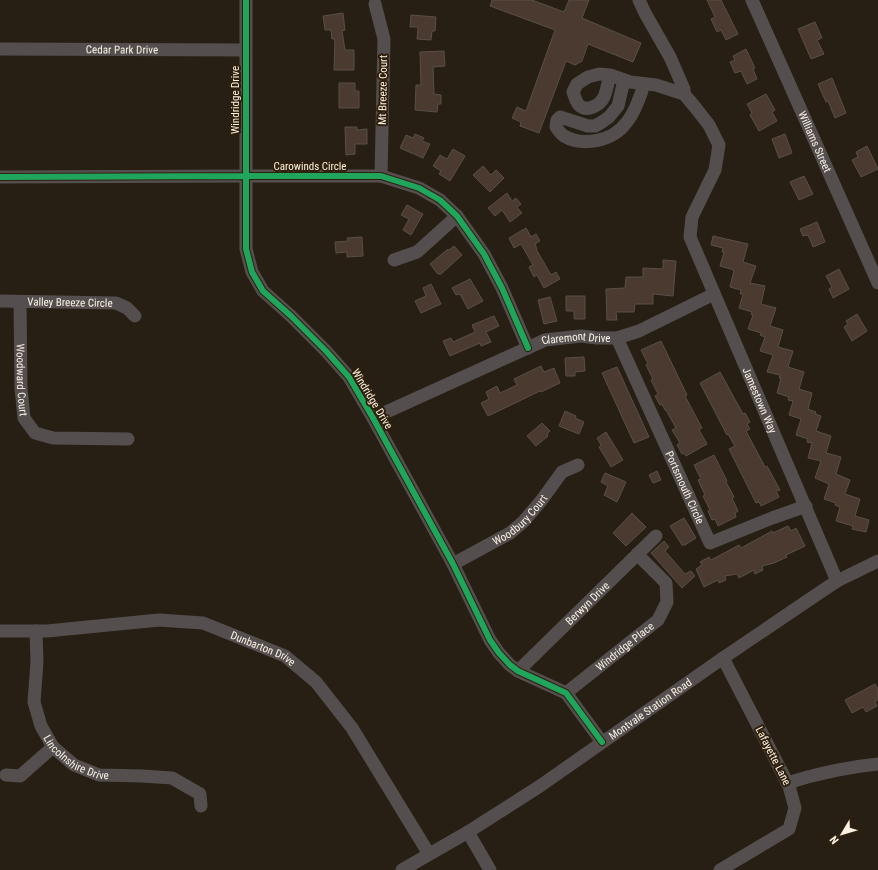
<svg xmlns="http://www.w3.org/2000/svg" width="878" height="870" font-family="'Roboto Condensed',sans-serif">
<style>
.building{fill:#4b3a30;stroke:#594f49}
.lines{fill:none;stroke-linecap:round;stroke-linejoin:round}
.minor{stroke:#544f4e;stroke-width:13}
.cycleway-casing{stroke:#2f200c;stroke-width:8}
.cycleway{stroke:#20a55d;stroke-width:6}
.labels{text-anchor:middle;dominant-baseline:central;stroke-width:4;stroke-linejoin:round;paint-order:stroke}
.street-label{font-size:11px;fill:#fcf2e5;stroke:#2f200c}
</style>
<rect width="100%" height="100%" fill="#271f14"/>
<path class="building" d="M492,0H532L564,12L569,0H589L582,18L641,43L633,62L588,44L582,61L575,65L566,61L539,133L520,126L521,122L512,118L517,107L526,111L555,30L490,6Z
M707,0H721L738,34L726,40L721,30L717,32L711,19L715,17Z
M343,13L345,30L342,31L345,50H354V70H334L335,39H332L331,30H325L323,16Z
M411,15L436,17L435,31H432L431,40L417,39L418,27H410Z
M815,22L822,38L817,40L824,54L811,59L798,29Z
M746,49L755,68L753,69L757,79L747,84L741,71L735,73L730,62L735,60L733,56Z
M444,51L445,66L433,67L434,94L441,95V104H438L437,112L415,110L416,85H421L420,52Z
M832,78L846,113L835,118L828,101L826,102L818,84Z
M339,83H355V91H359V108H339Z
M766,94L775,110L772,112L777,121L759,131L750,115L752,113L747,104Z
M345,127H357V130L367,129V144H355V154L346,155Z
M415,134L424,138L422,141L430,144L423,158L400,148L406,135L413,138Z
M785,134L792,153L779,158L772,139Z
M867,146L878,169L861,177L852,160L858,157L856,152Z
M453,149L465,156L450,181L439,174L441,171L433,166L440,155L447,159Z
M483,166L491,175L496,170L504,178L490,192L473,175Z
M804,176L813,194L799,200L790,182Z
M507,193L512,201L516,198L521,204L517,207L522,213L510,222L502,210L495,216L488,208Z
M407,205L423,214L411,235L403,230L409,219L401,215Z
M817,222L825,242L813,247L808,235L803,236L800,229Z
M526,228L531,237L536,234L540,241L535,244L537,249H536L551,275L556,272L560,279L544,288L537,275L534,277L529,267L533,265L521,244L514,248L509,238Z
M713,236L748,244L743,262L756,266L750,283L765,286L761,304L776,308L770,326L783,330L778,347L793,351L788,367L804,372L799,389L812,393L808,409L816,412L815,414L821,416L816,431L831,436L826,453L841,457L836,474L850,480L845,494L860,499L855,516L869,520L866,532L852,529L853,526L836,521L840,507L835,505L836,503L824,499L829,484L815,478L821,461L808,458L812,443L807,442L808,439L796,435L801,419L789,415L793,401L788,400L789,397L777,393L781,378H779L780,375L767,372L773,355L760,351L765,337L760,335L761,333L748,329L753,315L751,314L752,312L739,308L743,294H740L741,290L730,287L734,270L720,266L724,252H722L723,248L711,245Z
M362,237L363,256L347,257V252L336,253L335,242L348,241L347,238Z
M454,246L462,255L441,274H438L430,264L448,249L449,250Z
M663,260L676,261L673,296L653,294V304H635L634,312H616L617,320H607L606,289L625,288L626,277H643V268L663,269Z
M839,269L849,289L833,298L829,289L832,287L826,276Z
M470,279L483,301L468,309L460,294L456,295L452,288Z
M431,284L441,304L421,313L415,301L426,296L423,288Z
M566,296H585V319H574V311H566Z
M550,297L557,321L544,324L538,300Z
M857,314L867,331L852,341L844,327L848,324L846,321Z
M494,316L499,326L486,332L491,342L481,346L480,343L450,356L443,341L451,338L453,342L475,332L472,325Z
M661,341L687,395L685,396L702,428L699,430L707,444L686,456L684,453L682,454L677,445L680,443L672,430L676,428L666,410H665L662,404L660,405L655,396L658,394L651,380L653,379L646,365L648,364L641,350Z
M584,357L585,371L575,372V376H566L565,358Z
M541,366L544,372L554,368L560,383L541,392L540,391L488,416L481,403L489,399L486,392L497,386L500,393L517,385L514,379Z
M617,367L649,437L634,443L602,373Z
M720,372L743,414L745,413L750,422L747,424L750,429L746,431L765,467L767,466L780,490L776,491L779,497L761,506L759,502L756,503L729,449L735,446L728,434L727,435L700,383Z
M565,411L576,416L575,418L584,422L579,434L559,426Z
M542,423L550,431L547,434L548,436L536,446L527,436Z
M606,432L623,460L611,467L599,447L601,445L597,438Z
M714,455L727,481L726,482L734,497L732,498L738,511L735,513L736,517L718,526L715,519L712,520L708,511L710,510L703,496L705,495L698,480L701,479L694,465Z
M657,471L661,480L653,483L649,475Z
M605,473L626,482L617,502L604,495L608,486L601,482Z
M632,513L646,527L626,546L613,533Z
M684,518L696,538L685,545H682L670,526Z
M788,526L791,531L796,528L805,546L786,555L787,557L774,563L762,566L763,570L755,574L754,570L739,578L737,574L725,576L726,580L719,583L718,580L704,587L696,569L702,565L700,562L709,557L711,560L739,545L741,548L763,536L772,531L773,533Z
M664,541L669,547L665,551L685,574L691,571L695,576L682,588L651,553Z
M875,684L878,689V700L875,701L877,706L866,712L863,707L852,713L845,700Z"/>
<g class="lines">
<g class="minor">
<path d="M246,0V249L252,272L263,291L291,316L326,351L349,377L373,418L453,564L490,640L499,653L510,665L518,671L566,693L602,742"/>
<path d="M639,0L645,13L670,57L684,89V94"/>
<path id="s1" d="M752,0L878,283"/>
<path d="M375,4L384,39L381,176"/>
<path id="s2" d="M0,49L245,50"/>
<path id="s3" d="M610,75C608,82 607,90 604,97C600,105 588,112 580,106C576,103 575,97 573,92L577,84L588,77L599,74L610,75L630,82L656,85L684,94L695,107L709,125L719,145L715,170L692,217L690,237L837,581"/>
<path d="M624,80L618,106L609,117L602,122L595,126H588L560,117L557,120L556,127C558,130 561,134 564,136C583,147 613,141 626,123C634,114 641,95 644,84"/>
<path d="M0,177L246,176H381L419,188L440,200L457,216L484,254L502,288L528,348"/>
<path d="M394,260L417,252L457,216"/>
<path id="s4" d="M0,301L116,303L127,308L135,316"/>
<path id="s5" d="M20,302L21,388L24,418L35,433L53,438L128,439"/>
<path id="s6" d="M617,338L710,543L772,518L806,506"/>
<path id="s7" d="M373,418L545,340L581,336L597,338H617L639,331L714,294"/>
<path id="s8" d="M453,564L510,533L523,522L541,501L562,472L578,465"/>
<path id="s9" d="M0,631H47L159,620L203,623L285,656L316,682L352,728L429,854"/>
<path id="s10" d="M36,631L37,662L34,702L41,726L53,747L74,765L99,775L142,776L172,778L200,794L201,806"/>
<path id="s11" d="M518,671L656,536"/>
<path id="s12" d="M566,693L658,620L667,602L666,583L637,554"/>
<path d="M6,775L20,776L53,747"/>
<path d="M787,783C816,774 848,767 878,764"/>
<path d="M468,832L490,870"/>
<path id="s13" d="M402,870L468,832L540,786L723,658L819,593L837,581L878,561"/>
<path d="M720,870L789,829L795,808L789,786L723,658"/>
</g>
<defs>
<path id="cycleway" d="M246,0V249L252,272L263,291L291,316L326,351L349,377L373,418L453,564L490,640L499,653L510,665L518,671L566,693L602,742
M0,177L246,176H381L419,188L440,200L457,216L484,254L502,288L528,348"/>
</defs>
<use href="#cycleway" class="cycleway-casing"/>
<use href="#cycleway" class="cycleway"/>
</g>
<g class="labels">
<g class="street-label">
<text stroke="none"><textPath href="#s2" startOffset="122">Cedar Park Drive</textPath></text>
<text transform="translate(383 90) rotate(-89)">Mt Breeze Court</text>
<text transform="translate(235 100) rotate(-90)">Windridge Drive</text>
<text stroke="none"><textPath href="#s1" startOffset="155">Williams Street</textPath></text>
<text x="310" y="166">Carowinds Circle</text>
<text stroke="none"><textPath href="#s4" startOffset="70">Valley Breeze Circle</textPath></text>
<text stroke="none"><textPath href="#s7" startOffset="220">Claremont Drive</textPath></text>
<text stroke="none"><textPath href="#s5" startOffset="78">Woodward Court</textPath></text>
<text transform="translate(372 399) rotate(59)">Windridge Drive</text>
<text stroke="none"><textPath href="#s3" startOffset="526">Jamestown Way</textPath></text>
<text stroke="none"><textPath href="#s6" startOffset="164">Portsmouth Circle</textPath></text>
<text stroke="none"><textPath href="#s8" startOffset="81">Woodbury Court</textPath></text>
<text stroke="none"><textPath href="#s11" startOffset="97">Berwyn Drive</textPath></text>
<text stroke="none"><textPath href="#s12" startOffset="75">Windridge Place</textPath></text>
<text stroke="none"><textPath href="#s9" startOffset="269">Dunbarton Drive</textPath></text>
<text stroke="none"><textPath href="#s13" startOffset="296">Montvale Station Road</textPath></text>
<text stroke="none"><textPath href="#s10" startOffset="146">Lincolnshire Drive</textPath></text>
<text transform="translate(773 756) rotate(63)">Lafayette Lane</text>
</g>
</g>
<g transform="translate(842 834) rotate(232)" stroke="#2f200c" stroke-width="3" paint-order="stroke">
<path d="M0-3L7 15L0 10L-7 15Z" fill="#fcf2e5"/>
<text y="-6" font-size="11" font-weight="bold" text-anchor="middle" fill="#fcf2e5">N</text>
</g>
</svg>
